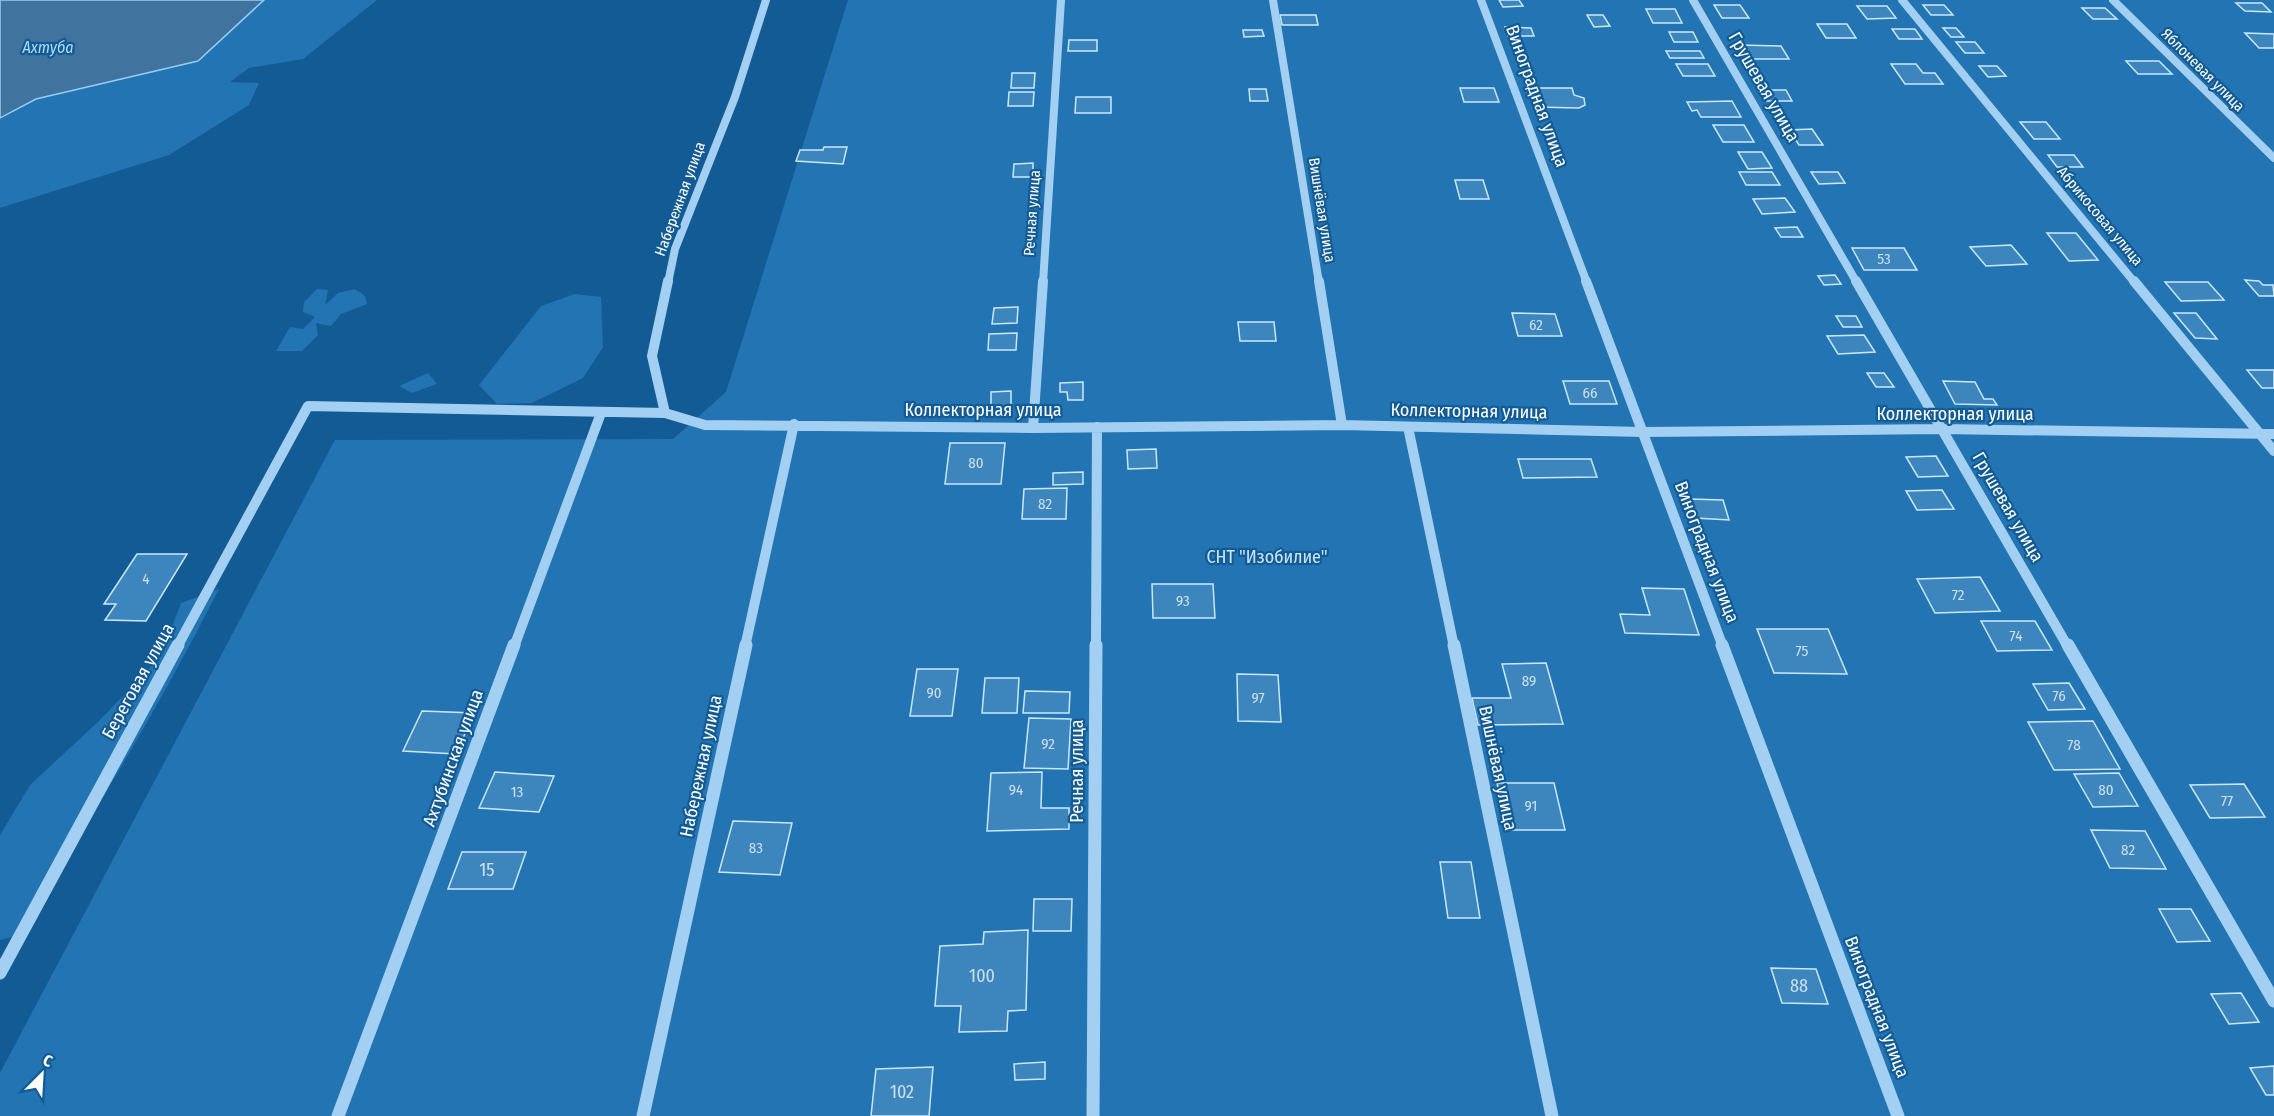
<svg xmlns="http://www.w3.org/2000/svg" width="2274" height="1116" font-family="'Fira Sans Condensed',sans-serif">
<style>
.green{fill:#2274b2}
.water{fill:#40739d;stroke:#95cdf6;stroke-width:1.5}
.building{fill:#3c85bd;stroke:#cbe7fd;stroke-width:1.5}
.lines{fill:none;stroke-linecap:round;stroke-linejoin:round}
.minor-far2{stroke:#a3d0f2;stroke-width:8}
.minor-far1{stroke:#a3d0f2;stroke-width:10}
.minor{stroke:#a3d0f2;stroke-width:13}
.labels{text-anchor:middle;dominant-baseline:central;stroke-width:4.5;stroke-linejoin:round;paint-order:stroke}
.far-street-label{font-size:15px;fill:#fff;stroke:#135b95}
.number-label{font-size:15px;fill:#cee0ee}
.far-water-label{font-size:16px;font-style:italic;fill:#afdaf9;stroke:#135b95}
.street-label{font-size:18px;fill:#fff;stroke:#135b95}
.park-label{font-size:18px;fill:#cbe7fd;stroke:#135b95}
.near-number-label{font-size:18px;fill:#cee0ee}
</style>
<rect width="100%" height="100%" fill="#135b95"/>
<path class="green" d="M264,0H377L303,59L249,68L230,82L259,83L249,105L169,155L0,208V118L36,99Z
M848,0H2274V1116H0V1073L335,440L673,439L726,392Z
M317,289L328,290L325,305L338,293L355,289L365,296L367,304L341,314L331,326L316,323L318,335L302,351H276L290,327L303,329L315,317L303,312L304,302Z
M575,294L601,297L603,347L583,378L532,403L497,404L479,385L541,306Z
M428,373L437,384L412,393L399,386Z
M219,589C158,709 89,823 17,936L0,940V835L30,785L99,721L161,656L181,603Z"/>
<path class="water" d="M0,0H264L198,61L36,99L0,118Z"/>
<path class="building" d="M1499,0H1519L1523,6L1503,7Z
M2236,3H2262L2271,12L2245,11Z
M1714,5H1740L1749,18H1722Z
M1923,5H1944L1953,15H1931Z
M1857,6H1887L1896,18L1867,19Z
M2082,8H2105L2117,19H2093Z
M1646,9H1675L1682,23H1653Z
M1280,15H1316L1318,25H1282Z
M1587,15H1603L1610,26L1594,27Z
M1817,24H1847L1856,38H1826Z
M1505,27L1531,28L1534,36H1508Z
M1943,28H1956L1964,37H1951Z
M1892,29H1915L1922,39H1899Z
M1243,30H1262L1264,36L1244,37Z
M1669,32H1693L1698,42H1674Z
M2245,33L2274,34V48H2259Z
M1069,40H1097V51H1068Z
M1956,42H1975L1984,53H1965Z
M1739,45L1781,46L1789,59H1746Z
M1666,51H1700L1704,58H1670Z
M2126,61H2159L2172,74H2138Z
M1676,64H1708L1715,76H1683Z
M1891,64H1916L1923,73H1935L1943,84H1905Z
M1979,66H1997L2006,76L1988,77Z
M1012,73H1035L1034,88H1011Z
M1460,88H1494L1499,102H1464Z
M1528,88H1572L1574,95L1584,98L1585,105L1579,108L1535,107Z
M1249,89H1266L1268,101H1250Z
M1760,90H1786L1792,101H1767Z
M1009,92H1034L1033,106H1008Z
M1076,97H1111V113H1075Z
M1732,101L1741,117H1701L1697,110L1692,111L1687,102Z
M2020,122H2046L2060,139H2034Z
M1713,125H1744L1754,142H1723Z
M1812,129L1823,145H1799L1789,130Z
M824,147H847L843,164L796,161L800,150H823Z
M1738,152H1762L1772,168L1748,169Z
M2048,155H2074L2083,167H2057Z
M1033,163V177H1013L1014,164Z
M1739,172H1772L1780,185H1746Z
M1811,172H1838L1845,183L1819,184Z
M1455,180H1483L1489,199H1460Z
M1785,198L1795,212L1762,214L1753,199Z
M1797,227L1803,237H1781L1775,228Z
M2047,233H2076L2098,260L2069,261Z
M2011,245L2027,264L1986,266L1970,247Z
M1852,248H1904L1917,270H1864Z
M1835,275L1841,284L1824,285L1818,276Z
M2245,280L2259,281L2263,285H2273L2274,296H2259Z
M2165,282H2208L2224,300L2181,301Z
M1018,307L1017,323L992,324L994,308Z
M1512,313L1555,314L1562,336H1518Z
M2174,313H2196L2217,339L2195,338Z
M1836,316H1856L1862,327H1843Z
M1238,322H1274L1276,341H1240Z
M1017,333L1016,350H988L989,334Z
M1864,335L1875,352L1838,354L1827,336Z
M2247,370H2274V388H2262Z
M1867,373H1884L1894,387H1876Z
M1563,381H1609L1617,404H1570Z
M1943,381L1975,382L1984,399H1993L1997,405L1955,404Z
M1083,382V400H1068L1067,392H1060V383Z
M1011,391V409L991,410V392Z
M950,443H1005L1001,484H945Z
M1156,449L1157,468L1128,469L1127,450Z
M1936,456L1948,476L1918,477L1906,457Z
M1518,459H1591L1597,477L1523,478Z
M1083,472V484L1053,485V473Z
M1067,488L1066,519H1022L1024,489Z
M1942,490L1954,509L1917,510L1906,491Z
M1690,499L1723,500L1729,520L1695,518Z
M137,554H187L146,621L105,620L116,604H104Z
M1980,577L2000,611L1935,613L1917,579Z
M1152,584H1213L1215,618H1153Z
M1642,588L1684,589L1699,635L1625,633L1620,614L1650,615Z
M1981,621H2035L2052,650L1997,651Z
M1757,629H1828L1847,674L1774,673Z
M1546,663L1563,724L1478,725L1472,698H1511L1502,664Z
M917,669H958L952,716H910Z
M1237,674L1278,675L1281,722L1238,721Z
M985,678H1019L1017,713H982Z
M2069,683L2085,709L2048,710L2033,684Z
M1025,691L1070,692L1069,713H1023Z
M422,711L474,713L456,754L403,751Z
M1029,718L1071,719L1068,769L1024,768Z
M2093,721L2120,769L2054,770L2028,722Z
M495,772L554,776L539,812L479,808Z
M1042,772L1041,808H1069V829L987,831L991,773Z
M2119,773L2138,806L2093,807L2074,774Z
M1497,783H1554L1565,830H1507Z
M2244,784L2265,817L2210,818L2190,785Z
M733,821L792,823L780,875L719,872Z
M2091,830L2145,831L2166,869L2110,868Z
M462,852H526L513,889H448Z
M1440,862H1471L1480,918H1448Z
M1034,899H1072L1071,931H1033Z
M2159,909H2191L2210,941L2177,942Z
M1028,930L1026,1010L1008,1011L1007,1031L959,1032L961,1006H935L940,946L983,944L984,932Z
M1771,968L1816,969L1828,1004L1782,1003Z
M2241,993L2259,1022L2229,1024L2211,994Z
M1045,1062V1079L1015,1080L1014,1064Z
M2274,1066V1095H2266L2250,1068Z
M933,1067L929,1116H871L876,1069Z"/>
<g class="lines">
<path class="minor-far2" d="M1273,0L1319,283
M1481,0L1587,283
M1693,0L1857,283
M1902,0L2135,283
M2113,0L2274,158
M668,283L675,249L735,97L766,0
M1043,283L1061,0"/>
<path class="minor-far1" d="M1319,281L1342,425
M1586,281L1723,647
M1856,281L2068,647
M2134,281L2274,451
M665,413L652,356L668,281
M1408,427L1454,647
M1033,428L1043,281
M177,647L308,406L665,413L705,425L1033,428L1342,425L1643,432L1942,429L2274,434
M514,647L601,413
M745,647L794,424
M1096,647L1097,427"/>
<path class="minor" d="M1454,645L1552,1116
M1722,645L1898,1116
M2068,645L2274,1001
M0,973L178,645
M338,1116L514,645
M643,1116L746,645
M1093,1116L1096,645"/>
</g>
<g class="labels">
<g class="far-street-label">
<text transform="translate(2203 70) rotate(45)">Яблоневая улица</text>
<text transform="translate(680 199) rotate(-70)">Набережная улица</text>
<text transform="translate(1322 210) rotate(81)">Вишнёвая улица</text>
<text transform="translate(1032 213) rotate(-86)">Речная улица</text>
<text transform="translate(2100 216) rotate(50)">Абрикосовая улица</text>
</g>
<g class="number-label">
<text x="1884" y="259">53</text>
<text x="1536" y="325">62</text>
<text x="1590" y="393">66</text>
<text x="976" y="463">80</text>
<text x="1045" y="504">82</text>
<text x="146" y="579">4</text>
<text x="1958" y="595">72</text>
<text x="1183" y="601">93</text>
<text x="2016" y="636">74</text>
<text x="1802" y="651">75</text>
<text x="1529" y="681">89</text>
<text x="934" y="693">90</text>
<text x="2059" y="696">76</text>
<text x="1258" y="698">97</text>
<text x="1048" y="744">92</text>
<text x="2074" y="745">78</text>
<text x="1016" y="790">94</text>
<text x="2106" y="790">80</text>
<text x="517" y="792">13</text>
<text x="2227" y="801">77</text>
<text x="1531" y="806">91</text>
<text x="756" y="848">83</text>
<text x="2128" y="850">82</text>
</g>
<g class="far-water-label">
<text x="48" y="47">Ахтуба</text>
</g>
<g class="street-label">
<text transform="translate(1764 87) rotate(60)">Грушевая улица</text>
<text transform="translate(1537 96) rotate(70)">Виноградная улица</text>
<text x="983" y="410">Коллекторная улица</text>
<text transform="translate(1469 411) rotate(1)">Коллекторная улица</text>
<text x="1955" y="414">Коллекторная улица</text>
<text transform="translate(2008 507) rotate(60)">Грушевая улица</text>
<text transform="translate(1707 552) rotate(69)">Виноградная улица</text>
<text transform="translate(138 681) rotate(-61)">Береговая улица</text>
<text transform="translate(453 758) rotate(-70)">Ахтубинская улица</text>
<text transform="translate(701 766) rotate(-78)">Набережная улица</text>
<text transform="translate(1498 768) rotate(78)">Вишнёвая улица</text>
<text transform="translate(1077 771) rotate(-90)">Речная улица</text>
<text transform="translate(1877 1007) rotate(69)">Виноградная улица</text>
</g>
<g class="park-label">
<text x="1267" y="557">СНТ "Изобилие"</text>
</g>
<g class="near-number-label">
<text x="487" y="870">15</text>
<text x="982" y="976">100</text>
<text x="1799" y="986">88</text>
<text x="902" y="1092">102</text>
</g>
</g>
<g transform="translate(42 1074) rotate(24)" stroke="#135b95" stroke-width="4.5" paint-order="stroke">
<path d="M0-4.5L10 22L0 15L-10 22Z" fill="#ffffff"/>
<text y="-9" font-size="16" font-weight="bold" text-anchor="middle" fill="#ffffff">С</text>
</g>
</svg>
